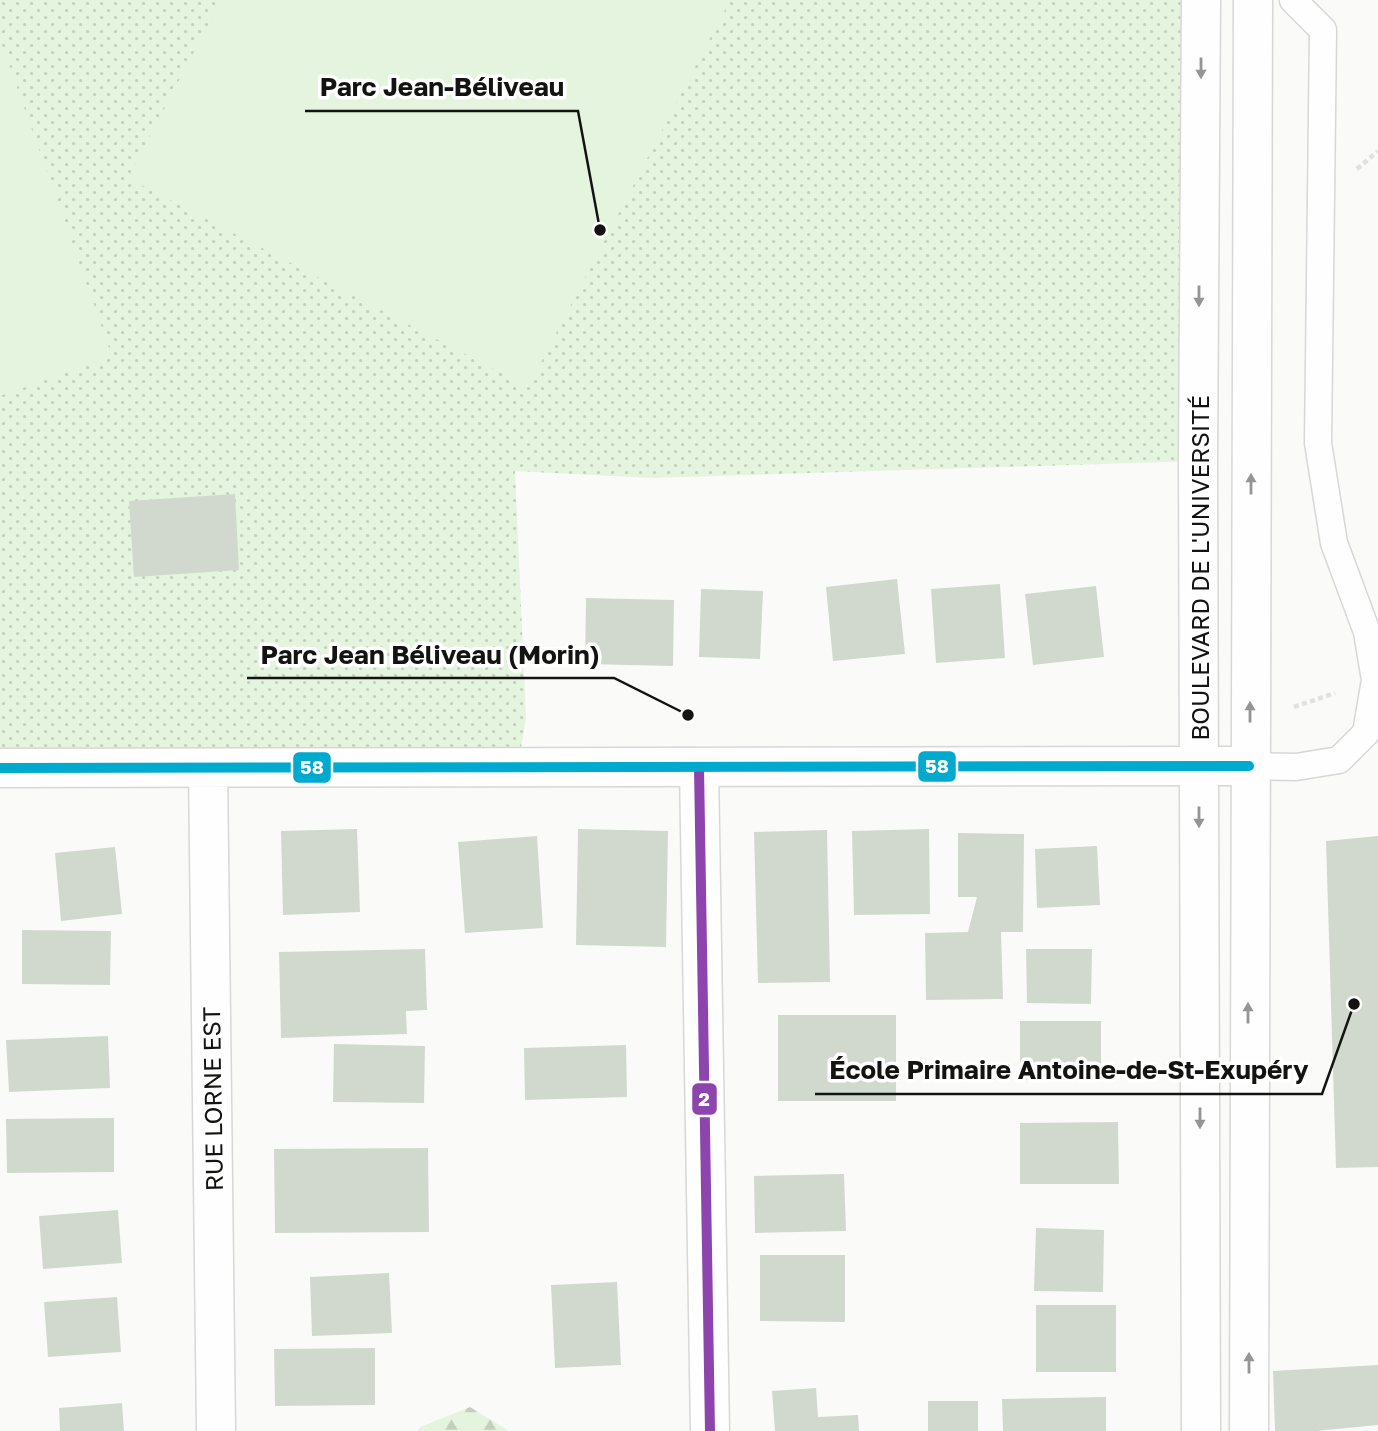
<svg xmlns="http://www.w3.org/2000/svg" width="1378" height="1431" font-family="'Golos Text',sans-serif">
<style>
.forest{fill:url(#forest-firs)}
.park{fill:url(#park-dots)}
.pitch{fill:#e5f4de}
.building{fill:#d1d9ce}
.lines{fill:none;stroke-linecap:round;stroke-linejoin:round}
.lane-casing{stroke:#d6d7d6;stroke-width:29}
.street-casing{stroke:#d6d7d6;stroke-width:41}
.primary-casing{stroke:#d6d7d6;stroke-width:41}
.path{stroke:#e0e1e0;stroke-width:4.5;stroke-dasharray:5 3.5;stroke-linecap:butt}
.lane{stroke:#fefefe;stroke-width:26}
.street{stroke:#fefefe;stroke-width:38}
.primary{stroke:#fefefe;stroke-width:38}
.bus-1-casing{stroke:#fff;stroke-width:16}
.bus-2-casing{stroke:#fff;stroke-width:16}
.bus-1{stroke:#8e44ad;stroke-width:10}
.bus-2{stroke:#00a9ce;stroke-width:10}
.oneway{fill:#949594}
.labels{text-anchor:middle;dominant-baseline:central;stroke-width:7;stroke-linejoin:round;paint-order:stroke}
.street-label{font-size:24px;fill:#131412;stroke:#fff}
.leader{fill:none;stroke:#131412;stroke-width:2.5}
.callout-dot{fill:#131412;stroke:#fff;stroke-width:2.5}
.callout-label{font-size:26px;text-anchor:middle;font-weight:bold;fill:#131412;stroke:#fff;stroke-width:7;stroke-linejoin:round;paint-order:stroke}
.line-badge{stroke:#fff;stroke-width:2.5}
.badge-label{font-size:19px;text-anchor:middle;font-weight:bold;fill:#fff}
</style>
<defs>
<pattern id="forest-firs" width="22" height="20" patternUnits="userSpaceOnUse" patternTransform="scale(1.75)"><rect width="22" height="20" fill="#e5f4de"/><path d="M5 1l3.5 6h-7zM16 11l3.5 6h-7z" fill="#c4d0bd"/></pattern>
<pattern id="park-dots" width="8" height="8" patternUnits="userSpaceOnUse" patternTransform="scale(1.75)"><rect width="8" height="8" fill="#e5f4de"/><path d="M2 2h.1M6 6h.1" fill="none" stroke="#c4d0bd" stroke-width="1.8" stroke-linecap="round"/></pattern>
</defs>
<rect width="100%" height="100%" fill="#fafbf9"/>
<path class="forest" d="M470,1407L509,1431H418L420,1427Z"/>
<path class="park" d="M0,0H1201L1198,461L652,478L515,471L526,718L518,767L0,768Z"/>
<path class="pitch" d="M221,0H730L528,387L128,178Z
M0,39L112,356L0,396Z"/>
<path class="building" d="M235,494L239,570L134,577L129,501Z
M897,579L905,654L833,661L826,587Z
M1000,584L1005,658L936,663L931,589Z
M1096,586L1104,657L1033,665L1025,594Z
M701,589L763,591L760,659L699,657Z
M586,598L674,600L673,666L585,664Z
M357,829L360,912L283,915L281,831Z
M578,829L668,831L666,947L576,945Z
M929,829L930,914L854,915L852,831Z
M827,830L830,982L758,983L754,832Z
M958,833L1024,834L1023,932H1001L1003,999L926,1000L925,933L968,932L977,897H958Z
M537,836L543,928L465,933L458,842Z
M1378,836V1167L1336,1168L1326,841Z
M1097,846L1100,905L1037,908L1035,849Z
M115,847L122,914L61,921L55,853Z
M22,930L111,931L110,985L22,984Z
M425,949L427,1010L406,1011L407,1034L281,1038L279,952Z
M1026,949H1092L1091,1004L1027,1003Z
M778,1015H896V1101H778Z
M1020,1021H1101V1080H1020Z
M108,1036L110,1088L9,1092L6,1040Z
M334,1044L425,1046L424,1103L333,1102Z
M626,1045L627,1097L525,1100L524,1048Z
M114,1118V1172L7,1173L6,1119Z
M1118,1122L1119,1184H1020V1123Z
M428,1148L429,1232L275,1233L274,1149Z
M844,1174L846,1231L755,1233L754,1176Z
M118,1210L122,1263L43,1269L39,1216Z
M1036,1228L1104,1230L1103,1292L1034,1291Z
M760,1255H845V1322L760,1321Z
M389,1273L392,1333L312,1336L310,1277Z
M617,1282L621,1365L555,1368L551,1285Z
M117,1297L121,1352L48,1357L44,1302Z
M1036,1305H1116V1372H1036Z
M375,1348V1405L275,1406L274,1349Z
M1378,1365V1425L1316,1431H1275L1273,1371Z
M816,1388L818,1417L858,1415L859,1431H775L772,1391Z
M1106,1397V1431H1003L1002,1399Z
M928,1401H978V1431H928Z
M122,1403L124,1431H60L59,1408Z"/>
<g class="lines">
<defs>
<path id="lane" d="M1249,766L1296,767L1339,760L1366,733L1375,680L1367,632L1334,543L1318,443L1323,30L1293,0"/>
<path id="street" d="M699,767L710,1431
M0,768L1249,766
M208,768L216,1431"/>
<path id="primary" d="M1201,1431L1198,461L1201,0
M1249,1431L1253,0"/>
</defs>
<use href="#lane" class="lane-casing"/>
<use href="#street" class="street-casing"/>
<use href="#primary" class="primary-casing"/>
<path class="path" d="M1357,169L1378,151
M1294,707L1335,693"/>
<use href="#lane" class="lane"/>
<use href="#street" class="street"/>
<use href="#primary" class="primary"/>
<defs>
<path id="bus-1" d="M699,767L710,1431"/>
<path id="bus-2" d="M0,768L1249,766"/>
</defs>
<use href="#bus-1" class="bus-1-casing"/>
<use href="#bus-2" class="bus-2-casing"/>
<use href="#bus-1" class="bus-1"/>
<use href="#bus-2" class="bus-2"/>
</g>
<defs><path id="oneway-solid" d="M-6-.8H1V-3.2L6.5 0L1 3.2V.8H-6Z" transform="scale(1.75)"/></defs>
<g class="oneway">
<use href="#oneway-solid" transform="translate(1201 68) rotate(90)"/>
<use href="#oneway-solid" transform="translate(1199 296) rotate(90)"/>
<use href="#oneway-solid" transform="translate(1251 484) rotate(-90)"/>
<use href="#oneway-solid" transform="translate(1250 712) rotate(-90)"/>
<use href="#oneway-solid" transform="translate(1199 817) rotate(90)"/>
<use href="#oneway-solid" transform="translate(1248 1013) rotate(-90)"/>
<use href="#oneway-solid" transform="translate(1200 1118) rotate(90)"/>
<use href="#oneway-solid" transform="translate(1249 1363) rotate(-90)"/>
</g>
<g class="labels">
<g class="street-label">
<text transform="translate(1199 568) rotate(-90)">BOULEVARD DE L'UNIVERSITÉ</text>
<text transform="translate(212 1099) rotate(-91)">RUE LORNE EST</text>
</g>
</g>
<path class="leader" d="M600 230L578 111H305M688 715L614 678H247M1354 1004L1322 1094H815"/>
<g class="callout-dot">
<circle cx="600" cy="230" r="7"/>
<circle cx="688" cy="715" r="7"/>
<circle cx="1354" cy="1004" r="7"/>
</g>
<g class="callout-label">
<text x="442" y="96">Parc Jean-Béliveau</text>
<text x="430" y="664">Parc Jean Béliveau (Morin)</text>
<text x="1069" y="1079">École Primaire Antoine-de-St-Exupéry</text>
</g>
<g class="line-badge">
<rect x="917" y="750" width="40" height="33" rx="7" fill="#00a9ce"/>
<rect x="292" y="751" width="40" height="33" rx="7" fill="#00a9ce"/>
<rect x="691" y="1082" width="27" height="34" rx="7" fill="#8e44ad"/>
</g>
<g class="badge-label">
<text x="937" y="773">58</text>
<text x="312" y="774">58</text>
<text x="704" y="1106">2</text>
</g>
</svg>
